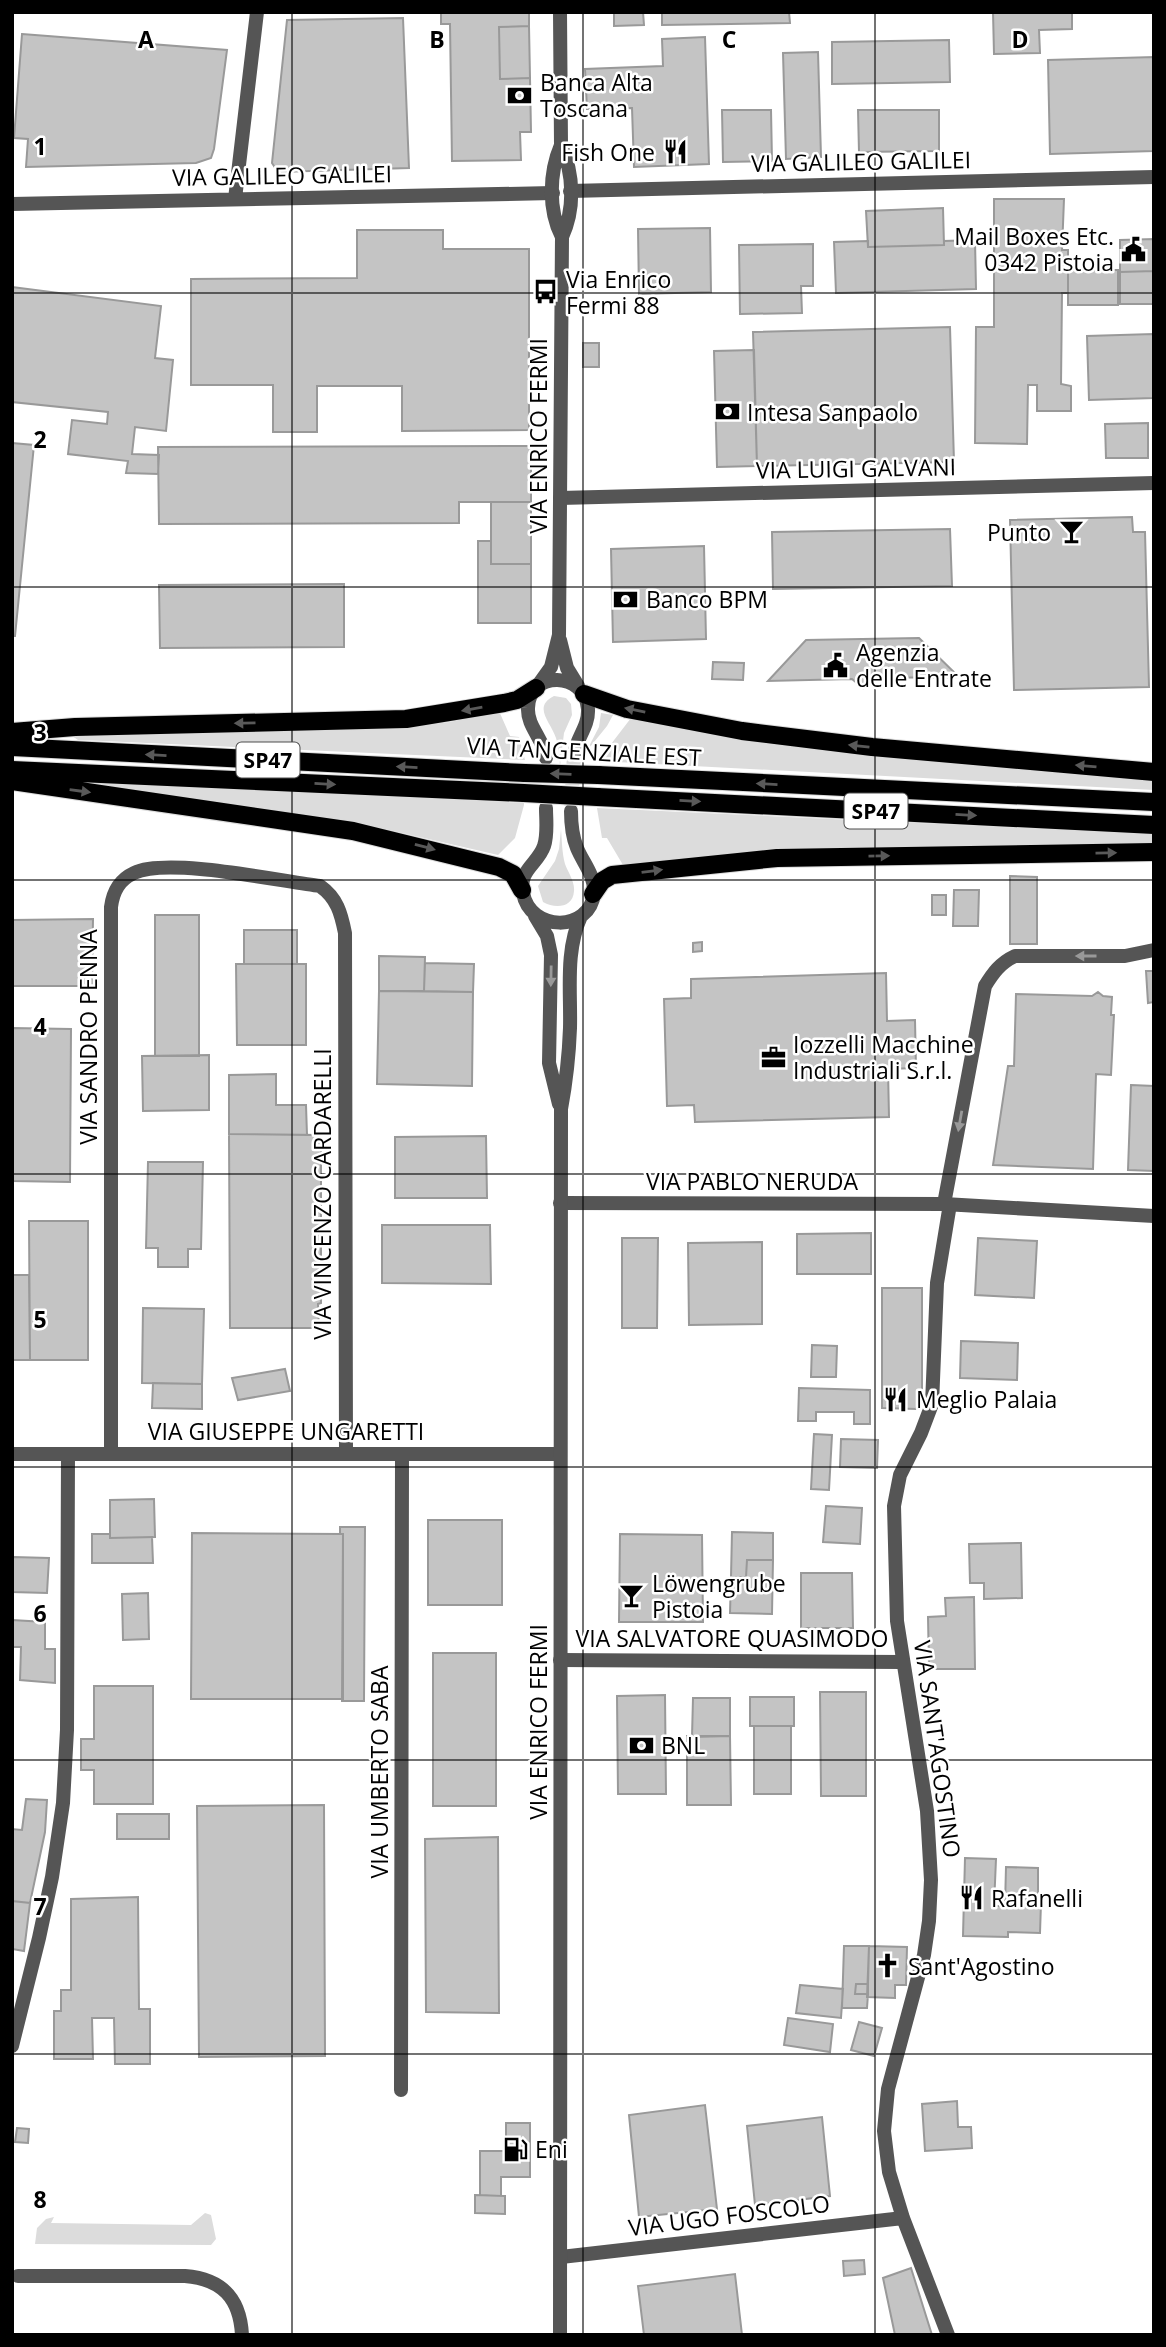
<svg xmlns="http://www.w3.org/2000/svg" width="1166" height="2347" font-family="'Open Sans',sans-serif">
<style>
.green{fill:#dcdcdc}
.building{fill:#c4c4c4;stroke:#999;stroke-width:2}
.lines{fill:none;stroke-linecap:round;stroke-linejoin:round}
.tertiary-tunnel{stroke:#d9d9d9;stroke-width:14;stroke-dasharray:14 7;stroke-linecap:butt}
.primary-casing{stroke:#dbdbdb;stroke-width:20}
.minor{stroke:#555;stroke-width:14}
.tertiary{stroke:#555;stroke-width:14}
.primary{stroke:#000;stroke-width:18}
.primary-bridge-casing{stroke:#dbdbdb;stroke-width:20;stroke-linecap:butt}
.primary-bridge{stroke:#000;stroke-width:18}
.oneway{fill:#595959}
.oneway2{fill:#999}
.grid{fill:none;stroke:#000;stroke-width:2;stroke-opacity:0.55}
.labels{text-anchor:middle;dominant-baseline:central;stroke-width:5;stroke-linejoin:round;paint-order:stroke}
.shield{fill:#fff;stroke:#4c4c4c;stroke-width:2}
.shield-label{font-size:21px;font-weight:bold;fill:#000}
.poi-label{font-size:23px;fill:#000;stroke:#fff;text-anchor:start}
.street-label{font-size:23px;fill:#000;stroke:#fff}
.grid-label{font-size:23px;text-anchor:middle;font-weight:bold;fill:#000;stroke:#fff;stroke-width:5;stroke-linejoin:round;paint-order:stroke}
</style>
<rect width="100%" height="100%" fill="#fff"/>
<path class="green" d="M554,696L566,698L571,704L572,715L564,733L560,766C559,756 559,747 556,738C551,722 532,707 554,696Z
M499,711L510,736L519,737L525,760L103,741L78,740L72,736L73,733L395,728L450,722Z
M601,713L613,715L607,726L586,752L599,727Z
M631,718L1154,779V790L598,761Z
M95,782L524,803V805L515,838L498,855L385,829L90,784Z
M597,808L1154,834V846L758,853L623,865L607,838H602Z
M561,829C562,841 562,853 565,864C568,872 575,882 574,891C573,908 555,909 543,902L538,886L555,861L559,849Z
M205,2213L211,2215L216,2239L211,2245L35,2244L37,2228L46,2219L54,2217L51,2223L191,2225Z"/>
<path class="building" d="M441,12H529V26L499,27L500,79L530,78L531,132H520L521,160L452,161L450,24H441Z
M614,12H643L644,25L614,26Z
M662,12H789L790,23L662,25Z
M993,12H1072V29L1039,30L1040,53L994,54Z
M403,18L409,168L278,172L272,163L287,20Z
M529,26L530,78L500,79L499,27Z
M22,34L227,50L214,149L211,158L196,163L26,167L28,139L14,138Z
M705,37L709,164L634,167L632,108L587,109L585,69L663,66L662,39Z
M949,40L950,82L832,84V42Z
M818,52L821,157L786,159L783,53Z
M1154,57V151L1050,154L1048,60Z
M722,110H771L772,161L723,162Z
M858,110H939V151L859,152Z
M994,199H1064L1062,250H1068V293H1062L1061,384L1071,386V411H1037V385H1028L1027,444L975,443L976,327H994Z
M943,208L944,245L868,247L866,211Z
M710,228L711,292L639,294L638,229Z
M357,230H443V249H529V430L402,431V386H317V432H273V385H191V279L357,278Z
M1154,239V271L1120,272V240Z
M975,240L976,289L836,293L834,242L868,241V247L944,245V241Z
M813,244V286H801L802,313L740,314L739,245Z
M1068,270H1118V305H1068Z
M1154,271V304H1120V272Z
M12,287L161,306L155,358L173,360L166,431L135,427L132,454L159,455L158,474L126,473L128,461L68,454L72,420L107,424L108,412L12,402Z
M950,327L954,462L757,466L753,332Z
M1153,334L1154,398L1089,400L1087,336Z
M583,343H599V367H583Z
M754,350L757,466L717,467L714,351Z
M1148,423V458H1106L1105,424Z
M12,443L34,445L15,636H12Z
M531,446V502H459V523L159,524L158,447Z
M491,502H531V564H491Z
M1132,517L1133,532H1145L1149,687L1014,690L1010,520Z
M950,529L952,586L773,589L772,532Z
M478,541H491V564H531V623H478Z
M704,546L706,639L613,642L611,549Z
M344,584V647L160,648L159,585Z
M919,638L959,677L872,678L863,688L852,679L768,681L806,640Z
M713,662L744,663L743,680L712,679Z
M1010,876L1037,877V944H1010Z
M954,890H979L978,926H953Z
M932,895H946V915H932Z
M155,915H199V1056H155Z
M93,919L92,986H12V920Z
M244,930H297V964H244Z
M702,942V951L693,952V943Z
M379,956L425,957L424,991H379Z
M425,963L474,964L473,992L424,991Z
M236,964H306V1045H237Z
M1146,971H1154V1002L1148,1003Z
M886,973L887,1021L915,1020L916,1068L888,1069L889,1117L695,1122L694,1105L667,1106L664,999L691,998V979Z
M379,991L473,992L472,1086L377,1084Z
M1098,992L1103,996L1112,997L1111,1015H1114L1111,1075L1096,1074L1093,1169L993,1165L1008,1066H1014L1016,994L1092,996Z
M12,1028L71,1029L70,1182L12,1181Z
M209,1055V1110L143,1111L142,1056Z
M276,1074V1105H306L307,1135L229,1134V1075Z
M1131,1085L1154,1086V1171L1128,1170Z
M229,1134L321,1135V1303L318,1304L319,1328H230Z
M486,1136L487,1198H395V1137Z
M148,1162H203L201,1249H188V1267H158V1248H146Z
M29,1221H88V1360H30Z
M382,1225H490L491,1284L382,1283Z
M871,1233V1274H797V1234Z
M622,1238H658L657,1328H622Z
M978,1238L1037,1241L1034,1298L975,1295Z
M762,1242V1324L689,1325L688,1243Z
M12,1275H29L30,1360H12Z
M882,1288H922V1398L916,1409L882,1408Z
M143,1308L204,1309L202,1384L142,1383Z
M961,1341L1018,1343L1017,1380L960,1378Z
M812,1345L837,1346L836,1377H811Z
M285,1369L290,1391L238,1400L232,1378Z
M153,1383L202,1384V1409L152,1408Z
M799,1388L870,1390V1424H854V1412H816V1421H798Z
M814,1434L832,1435L829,1490L811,1489Z
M841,1439L878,1440L877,1468L840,1467Z
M154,1499L155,1537L110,1538V1500Z
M826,1506L862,1508L860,1544L823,1542Z
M428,1520H502V1605H428Z
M340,1527H365L364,1701H342L343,1534H340Z
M732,1532L773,1533V1560H747L746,1577H731Z
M192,1533L343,1534V1699H191Z
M92,1534H110V1538L152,1537L153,1563H92Z
M620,1534L702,1535L703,1622H619Z
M1021,1543L1022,1598L984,1599V1583H970L969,1544Z
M13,1557L49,1558L47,1593L12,1592Z
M747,1560H773L772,1614L730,1613L731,1577H746Z
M801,1573H852L853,1628H801Z
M148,1593L149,1639L123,1640L122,1594Z
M974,1597L975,1669H929L928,1617L946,1616L945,1598Z
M12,1620L45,1622V1649H55V1683L20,1680L21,1647H12Z
M433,1653H496V1806H433Z
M94,1686H153V1804H94V1770H81V1739H94Z
M820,1692H866V1796H821Z
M665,1695L666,1794H618L617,1696Z
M750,1697H794V1726H750Z
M693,1698H730V1736L692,1737Z
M754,1726H791V1794H754Z
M687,1736H730L731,1805H687Z
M26,1799L47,1800L45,1832L30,1903L12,1901V1829L22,1830Z
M324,1805L325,2056L199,2057L197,1806Z
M117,1814H169V1839H117Z
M498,1837L499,2013L426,2012L425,1839Z
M965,1858L996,1859L994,1906H1005L1006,1867L1038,1868V1903H1041L1040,1933L1008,1932V1937L963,1936Z
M138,1897L139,2009H150V2064H115L114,2018H92L93,2059H54V2011H61V1990H71V1899Z
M12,1901L30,1903L24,1951L12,1949Z
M844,1946H869L868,1984H856L855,1994H868L867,2008H842Z
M869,1946L907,1947L906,1985H895V1998L867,1997Z
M856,1984H868V1994H855Z
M800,1985L843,1989L841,2018L796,2013Z
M788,2018L833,2024L830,2052L784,2045Z
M859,2022L882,2028L874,2056L851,2050Z
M957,2101L958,2127H971L972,2148L925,2151L922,2104Z
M705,2105L717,2209L639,2217L629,2115Z
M822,2117L830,2196L755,2205L747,2126Z
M506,2123H530V2177H501V2196L480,2195V2151H506Z
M17,2128L29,2129L28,2143L15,2142Z
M475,2195L505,2196V2214L475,2213Z
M864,2260L865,2274L844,2276L843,2261Z
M911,2268L932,2335H895L883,2278Z
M735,2274L742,2335H644L638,2286Z"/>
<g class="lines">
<path class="tertiary-tunnel" d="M571,806L574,755"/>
<defs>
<path id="primary" d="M584,694L627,709L742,731L872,747L1154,772
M12,732L75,727L406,719L504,703L517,700L536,688
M12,747L525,773
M12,770L524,793
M598,775L1154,802
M12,781L353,831L499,867L513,874L522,890
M597,797L1154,825
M593,894L602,881L612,875L777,858L1154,852"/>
</defs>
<use href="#primary" class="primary-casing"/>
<path class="minor" d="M570,191L1154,177
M235,199L257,12
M12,204L553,193
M560,498L1154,483
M560,1203L944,1204L1154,1216
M944,1204L985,986C993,973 1000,963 1015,956H1125L1154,950
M12,1454H560
M111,1454V907C113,891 119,880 134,873C168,857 279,881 320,886C337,898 341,913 345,933L346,1454
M560,1660L903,1662
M12,2046L39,1938L52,1877L63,1803L67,1730L68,1454
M401,2090L402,1454
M561,2257L903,2218
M18,2276H185C222,2279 240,2298 242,2335
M948,2335L903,2218L889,2172L884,2131L888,2089L924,1955L929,1921L931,1880L927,1811L897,1621L894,1506L900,1475L921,1433L932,1404L937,1283L950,1204"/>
<path class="tertiary" d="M561,145C549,173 548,210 562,237
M560,640L567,668L578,686
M536,688L551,667L559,635L562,237C575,209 574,174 561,145L560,12
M546,758C544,739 527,727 528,708C529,670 585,671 588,709C589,727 576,738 574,755
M546,808C546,820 548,834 544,846C538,864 518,870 523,893C530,932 590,933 594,893C595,875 583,863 577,848C572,836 571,824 571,811
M535,916L547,936L551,955L549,1063L559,1104
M560,2335L561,1109C566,1082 569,1056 570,1028C571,991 565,951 581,916"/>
<use href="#primary" class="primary"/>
<defs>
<path id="primary-bridge" d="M525,773L598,775
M524,793L597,797"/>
</defs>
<use href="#primary-bridge" class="primary-bridge-casing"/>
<use href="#primary-bridge" class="primary-bridge"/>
</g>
<defs><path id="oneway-solid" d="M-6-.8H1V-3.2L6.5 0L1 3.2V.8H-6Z" transform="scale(1.75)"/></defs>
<g class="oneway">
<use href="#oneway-solid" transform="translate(472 709) rotate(170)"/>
<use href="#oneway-solid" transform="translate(635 710) rotate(-168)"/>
<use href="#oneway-solid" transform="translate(245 723) rotate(179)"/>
<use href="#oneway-solid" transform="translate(859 746) rotate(-174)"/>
<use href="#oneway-solid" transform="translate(156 755) rotate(-177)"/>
<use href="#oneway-solid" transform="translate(1086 766) rotate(-175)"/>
<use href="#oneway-solid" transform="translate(407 767) rotate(-177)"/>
<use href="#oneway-solid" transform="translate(561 774) rotate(-178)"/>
<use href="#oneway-solid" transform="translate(325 784) rotate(3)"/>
<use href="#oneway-solid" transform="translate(767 784) rotate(-177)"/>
<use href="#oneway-solid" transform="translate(80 791) rotate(8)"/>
<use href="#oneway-solid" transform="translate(690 801) rotate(3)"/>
<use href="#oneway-solid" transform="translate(966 815) rotate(3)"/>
<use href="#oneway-solid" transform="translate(425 847) rotate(15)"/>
<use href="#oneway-solid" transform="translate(1106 853) rotate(-1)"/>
<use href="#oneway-solid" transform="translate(879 856) rotate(-1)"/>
<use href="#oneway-solid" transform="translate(652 871) rotate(-7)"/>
</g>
<g class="oneway2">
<use href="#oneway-solid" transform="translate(1086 956) rotate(-180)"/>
<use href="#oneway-solid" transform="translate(551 976) rotate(91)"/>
<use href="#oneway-solid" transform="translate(960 1121) rotate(100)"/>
</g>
<path class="grid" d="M292,12V2335M583,12V2335M875,12V2335M12,293H1154M12,587H1154M12,880H1154M12,1174H1154M12,1467H1154M12,1760H1154M12,2054H1154"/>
<defs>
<symbol id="bank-bare" viewBox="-9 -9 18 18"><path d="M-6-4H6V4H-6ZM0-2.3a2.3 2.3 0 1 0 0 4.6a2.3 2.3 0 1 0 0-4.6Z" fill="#000" stroke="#fff" stroke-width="2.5" paint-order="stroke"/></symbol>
<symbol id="restaurant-bare" viewBox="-9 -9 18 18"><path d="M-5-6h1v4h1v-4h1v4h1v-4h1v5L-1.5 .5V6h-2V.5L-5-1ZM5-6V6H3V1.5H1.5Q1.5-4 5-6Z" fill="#000" stroke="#fff" stroke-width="2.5" paint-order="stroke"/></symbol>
<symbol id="civic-bare" viewBox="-9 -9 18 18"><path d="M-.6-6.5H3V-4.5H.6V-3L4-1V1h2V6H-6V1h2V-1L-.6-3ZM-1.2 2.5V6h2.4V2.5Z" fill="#000" stroke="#fff" stroke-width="2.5" paint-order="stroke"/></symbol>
<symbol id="bus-bare" viewBox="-9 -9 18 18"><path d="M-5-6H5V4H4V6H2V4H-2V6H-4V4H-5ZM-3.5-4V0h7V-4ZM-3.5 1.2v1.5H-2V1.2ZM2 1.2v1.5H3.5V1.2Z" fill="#000" stroke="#fff" stroke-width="2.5" paint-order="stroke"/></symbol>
<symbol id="bar-bare" viewBox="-9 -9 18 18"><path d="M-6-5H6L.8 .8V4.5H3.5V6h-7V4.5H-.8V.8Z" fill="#000" stroke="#fff" stroke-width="2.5" paint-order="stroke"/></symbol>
<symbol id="office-bare" viewBox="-9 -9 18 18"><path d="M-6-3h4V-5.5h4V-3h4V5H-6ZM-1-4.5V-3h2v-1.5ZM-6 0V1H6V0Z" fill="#000" stroke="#fff" stroke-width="2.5" paint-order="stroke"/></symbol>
<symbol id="church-bare" viewBox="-9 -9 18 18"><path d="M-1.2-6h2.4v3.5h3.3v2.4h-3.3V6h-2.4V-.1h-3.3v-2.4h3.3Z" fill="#000" stroke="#fff" stroke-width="2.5" paint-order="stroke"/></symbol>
<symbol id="fuel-bare" viewBox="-9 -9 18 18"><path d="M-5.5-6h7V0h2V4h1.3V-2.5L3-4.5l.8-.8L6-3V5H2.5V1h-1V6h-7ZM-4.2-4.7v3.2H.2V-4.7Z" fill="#000" stroke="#fff" stroke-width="2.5" paint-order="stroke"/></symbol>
</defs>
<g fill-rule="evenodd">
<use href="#bank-bare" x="502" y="78" width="35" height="35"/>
<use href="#restaurant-bare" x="658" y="134" width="35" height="35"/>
<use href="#civic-bare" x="1116" y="232" width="35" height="35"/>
<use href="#bus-bare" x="528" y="274" width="35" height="35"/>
<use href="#bank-bare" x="710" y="394" width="35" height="35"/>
<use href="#bar-bare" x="1054" y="514" width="35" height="35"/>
<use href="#bank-bare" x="608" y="582" width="35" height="35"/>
<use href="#civic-bare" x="818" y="648" width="35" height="35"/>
<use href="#office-bare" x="756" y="1040" width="35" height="35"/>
<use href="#restaurant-bare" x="878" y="1382" width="35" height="35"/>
<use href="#bar-bare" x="614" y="1578" width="35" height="35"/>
<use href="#bank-bare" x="624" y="1728" width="35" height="35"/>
<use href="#restaurant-bare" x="954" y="1880" width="35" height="35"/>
<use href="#church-bare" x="870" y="1948" width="35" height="35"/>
<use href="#fuel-bare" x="498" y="2132" width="35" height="35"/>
</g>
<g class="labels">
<g class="shield">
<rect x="236.5" y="742.5" width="63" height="35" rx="5"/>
<rect x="844.5" y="793.5" width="63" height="35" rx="5"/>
</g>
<g class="shield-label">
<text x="268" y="760">SP47</text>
<text x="876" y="811">SP47</text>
</g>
<g class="poi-label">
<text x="540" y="82">Banca Alta<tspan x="540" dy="26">Toscana</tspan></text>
<text x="655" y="152" text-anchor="end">Fish One</text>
<text x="1114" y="236" text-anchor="end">Mail Boxes Etc.<tspan x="1114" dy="26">0342 Pistoia</tspan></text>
<text x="566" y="279">Via Enrico<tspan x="566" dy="26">Fermi 88</tspan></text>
<text x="747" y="412">Intesa Sanpaolo</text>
<text x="1051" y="532" text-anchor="end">Punto</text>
<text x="646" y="599">Banco BPM</text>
<text x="856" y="652">Agenzia<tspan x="856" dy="26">delle Entrate</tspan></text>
<text x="793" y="1044">Iozzelli Macchine<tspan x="793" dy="26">Industriali S.r.l.</tspan></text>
<text x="916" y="1399">Meglio Palaia</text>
<text x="652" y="1583">Löwengrube<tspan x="652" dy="26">Pistoia</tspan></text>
<text x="661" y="1745">BNL</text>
<text x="991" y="1898">Rafanelli</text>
<text x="908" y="1966">Sant'Agostino</text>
<text x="535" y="2149">Eni</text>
</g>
<g class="street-label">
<text transform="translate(861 161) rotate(-1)">VIA GALILEO GALILEI</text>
<text transform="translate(282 175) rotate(-1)">VIA GALILEO GALILEI</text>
<text transform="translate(538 436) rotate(-90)">VIA ENRICO FERMI</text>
<text transform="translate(856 468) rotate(-1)">VIA LUIGI GALVANI</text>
<text transform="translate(584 751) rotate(3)">VIA TANGENZIALE EST</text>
<text transform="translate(88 1037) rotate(-90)">VIA SANDRO PENNA</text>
<text x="752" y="1181">VIA PABLO NERUDA</text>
<text transform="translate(322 1194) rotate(-90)">VIA VINCENZO CARDARELLI</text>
<text x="286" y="1431">VIA GIUSEPPE UNGARETTI</text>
<text x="732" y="1638">VIA SALVATORE QUASIMODO</text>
<text transform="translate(538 1722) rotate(-90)">VIA ENRICO FERMI</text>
<text transform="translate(938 1749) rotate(82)">VIA SANT'AGOSTINO</text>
<text transform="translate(379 1772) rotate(-90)">VIA UMBERTO SABA</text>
<text transform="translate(729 2215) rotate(-7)">VIA UGO FOSCOLO</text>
</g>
</g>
<g class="grid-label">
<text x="146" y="48">A</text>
<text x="437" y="48">B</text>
<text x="729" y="48">C</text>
<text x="1020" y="48">D</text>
<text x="40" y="155">1</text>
<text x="40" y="448">2</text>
<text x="40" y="741">3</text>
<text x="40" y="1035">4</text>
<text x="40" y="1328">5</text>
<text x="40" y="1622">6</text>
<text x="40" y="1915">7</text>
<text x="40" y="2208">8</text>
</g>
<rect width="1166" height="2347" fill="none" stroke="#000000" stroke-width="28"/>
</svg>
